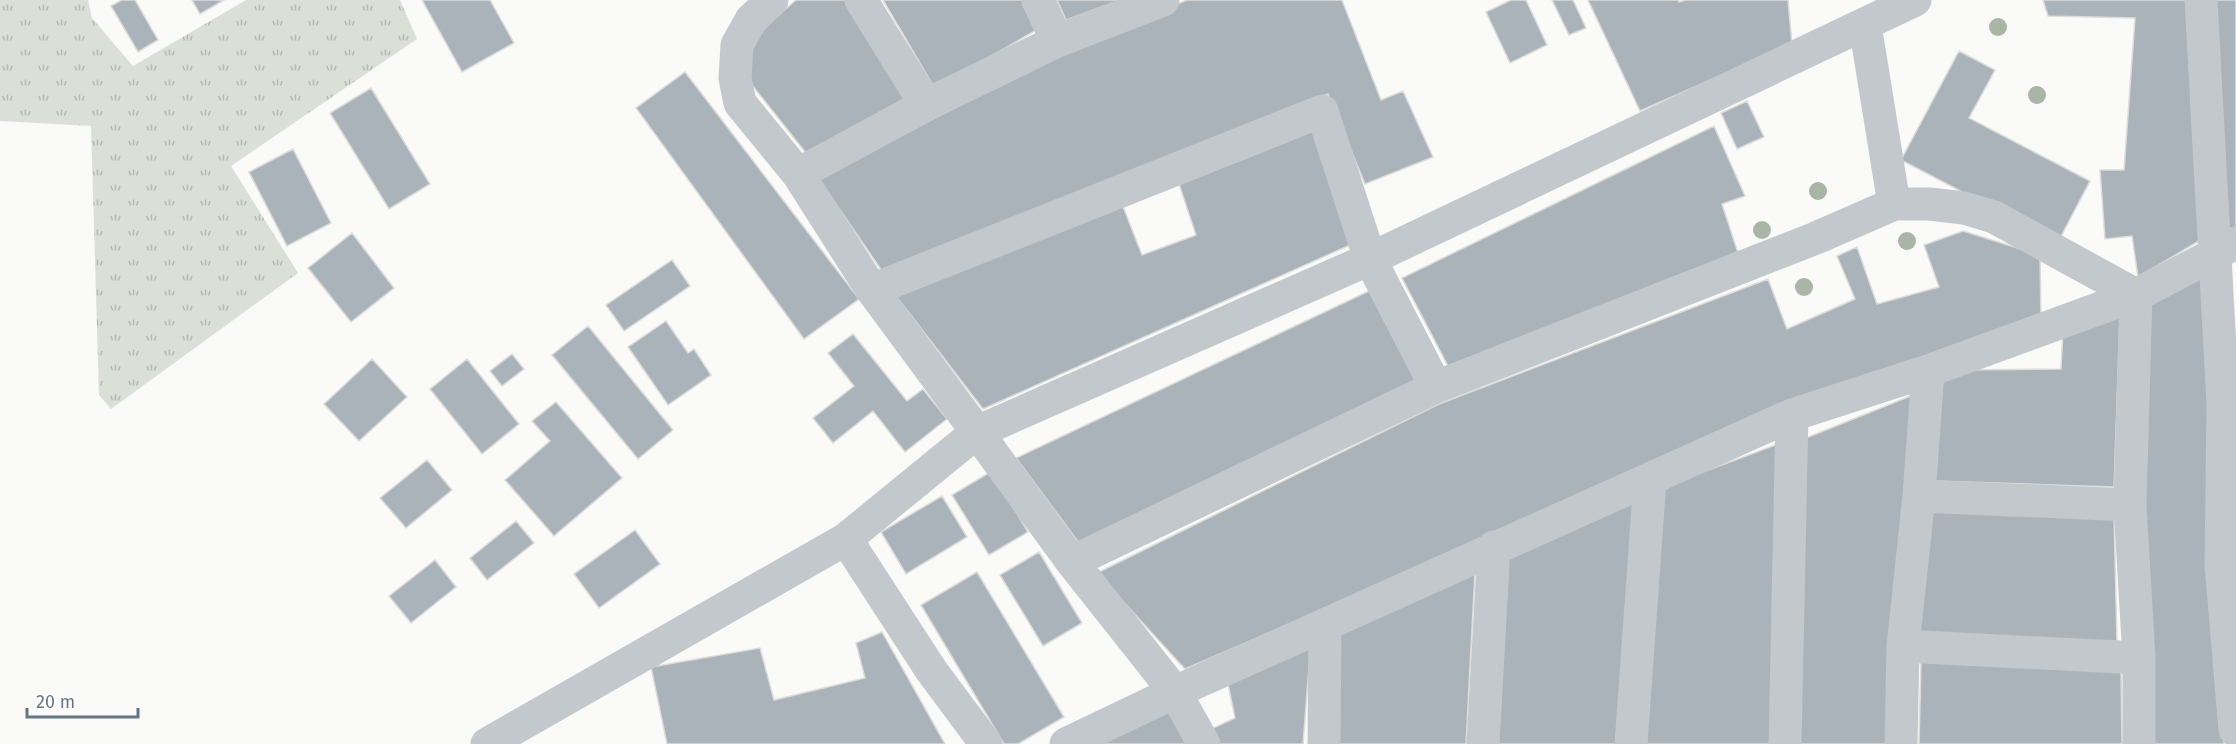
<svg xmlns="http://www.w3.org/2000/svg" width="2236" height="744" font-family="'Fira Sans',sans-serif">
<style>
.grass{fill:url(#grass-tufts)}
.building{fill:#aab3b9;stroke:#dcdcda;stroke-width:1.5}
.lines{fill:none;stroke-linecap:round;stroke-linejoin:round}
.minor{stroke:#c3c8cc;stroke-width:33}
.tree{fill:#aab4a7}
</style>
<defs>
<pattern id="grass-tufts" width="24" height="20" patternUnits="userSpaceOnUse" patternTransform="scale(1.5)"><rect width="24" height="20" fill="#dadfd7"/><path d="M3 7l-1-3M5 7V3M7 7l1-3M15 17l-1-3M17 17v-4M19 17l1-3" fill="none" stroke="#b4b9b4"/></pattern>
</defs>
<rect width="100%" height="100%" fill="#fafaf8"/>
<path class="grass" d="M0,0H88L92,18L133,66L246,0H400L417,39L231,166L298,273L111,409L99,395L91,126L0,121Z"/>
<path class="building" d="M122,0H135L158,40L138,52L111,6Z
M192,0H224L200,14Z
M422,0H490L514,43L462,72Z
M796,0H845L906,98L806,153L748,80L753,37Z
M883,0H1024L1038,29L935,89Z
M1057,0H1121L1066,20Z
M1187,0H1342L1381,100L1403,91L1433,157L1365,184L1328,94L882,271L818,178L1070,49Z
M1511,0H1526L1547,45L1510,63L1486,12Z
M1552,0H1573L1586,28L1569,35Z
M1588,0H1678L1679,2L1686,0H1788L1792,44L1640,111Z
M2043,0H2189L2199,241L2138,277L2132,236L2105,239L2100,170H2124L2135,18L2048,16Z
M2213,0H2236V227L2226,232Z
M1959,51L1995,70L1969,118L2090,181L2058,242L1901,160Z
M685,72L859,299L804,339L636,108Z
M371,88L430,184L389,209L330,113Z
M1747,101L1764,137L1737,149L1721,113Z
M1315,126L1350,245L983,409L896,296L1122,204L1142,255L1196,235L1179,184Z
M1714,126L1745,196L1722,204L1738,253L1449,368L1402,278Z
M293,149L331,223L287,246L249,172Z
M1963,231L2040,255L2041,321L1647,470L1185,669L1097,573L1439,404L1768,279L1787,329L1855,299L1837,256L1857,247L1877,304L1939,287L1924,245Z
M352,233L394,288L351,322L308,268Z
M672,260L690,286L624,331L606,305Z
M2207,272L2224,744H2152L2142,513L2144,302Z
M1371,290L1417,381L1079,543L1016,458Z
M2120,317L2114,487L1934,481L1938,385L1962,370L2061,369L2063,329Z
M666,321L688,353L694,349L711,375L668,405L628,347Z
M588,326L673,430L638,459L552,355Z
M853,334L907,401L923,389L947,419L905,452L873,411L833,443L813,418L854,386L828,353Z
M512,354L524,369L502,386L490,371Z
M372,359L407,397L359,441L324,404Z
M467,359L519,424L482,454L430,389Z
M1918,393L1889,744H1799L1806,438Z
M556,402L622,478L554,536L505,480L550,441L532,421Z
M1778,444L1773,744H1642L1660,488Z
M427,460L452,490L406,528L380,498Z
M992,471L1028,532L989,555L952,495Z
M942,496L967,537L906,574L881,532Z
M1638,498L1617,744H1494L1504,559Z
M1929,507L2114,515L2117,645L1916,634Z
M516,521L534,543L487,580L470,558Z
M635,530L660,564L599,608L574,574Z
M1039,552L1082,623L1043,646L1000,575Z
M435,560L456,587L411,623L389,596Z
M1475,571L1466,744H1337L1339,633Z
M977,572L1064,717L1018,744H1004L921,605Z
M882,632L945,744H667L651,667L760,648L774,700L865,678L856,643Z
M1311,641L1303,744H1218L1211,729L1235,718L1227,679Z
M1921,662L2121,667L2122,744H1919Z
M1172,709L1191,744H1101Z"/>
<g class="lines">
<path class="minor" d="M772,0L751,20L737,45L735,78L740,103L798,174L872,290L1322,111L1370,259L1436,387L1072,562
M861,0L926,105L1057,41L1038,0
M2201,0L2223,404L2221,564L2235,730
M1865,25L1894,204
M1057,41L1163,0
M798,174L926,105
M872,290L977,432L1370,259L1915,0
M1436,387L1816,238L1894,204H1929L1964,208L1994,217L2136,295L2130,505L2139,658V744
M1919,496L1928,371
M1903,646L2139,658
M487,744L846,539
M986,744L931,670L846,539L977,432L1072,562L1175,692L1792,415L1928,371L2136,295L2236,243
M1066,744L1175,692L1204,744
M1324,744L1325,625
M1483,744L1494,547
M1631,744L1650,480
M1785,744L1792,415
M1901,744L1903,646L1919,496L2130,505"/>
</g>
<g class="tree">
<circle cx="1998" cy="27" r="9"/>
<circle cx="2037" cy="95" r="9"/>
<circle cx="1818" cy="191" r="9"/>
<circle cx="1762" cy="230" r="9"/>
<circle cx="1907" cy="241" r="9"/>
<circle cx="1804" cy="287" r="9"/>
</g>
<path d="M27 708v9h111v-9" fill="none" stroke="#657683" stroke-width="3"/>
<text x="36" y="708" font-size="18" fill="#657683" stroke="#ffffff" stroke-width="4.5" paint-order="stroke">20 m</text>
</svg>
